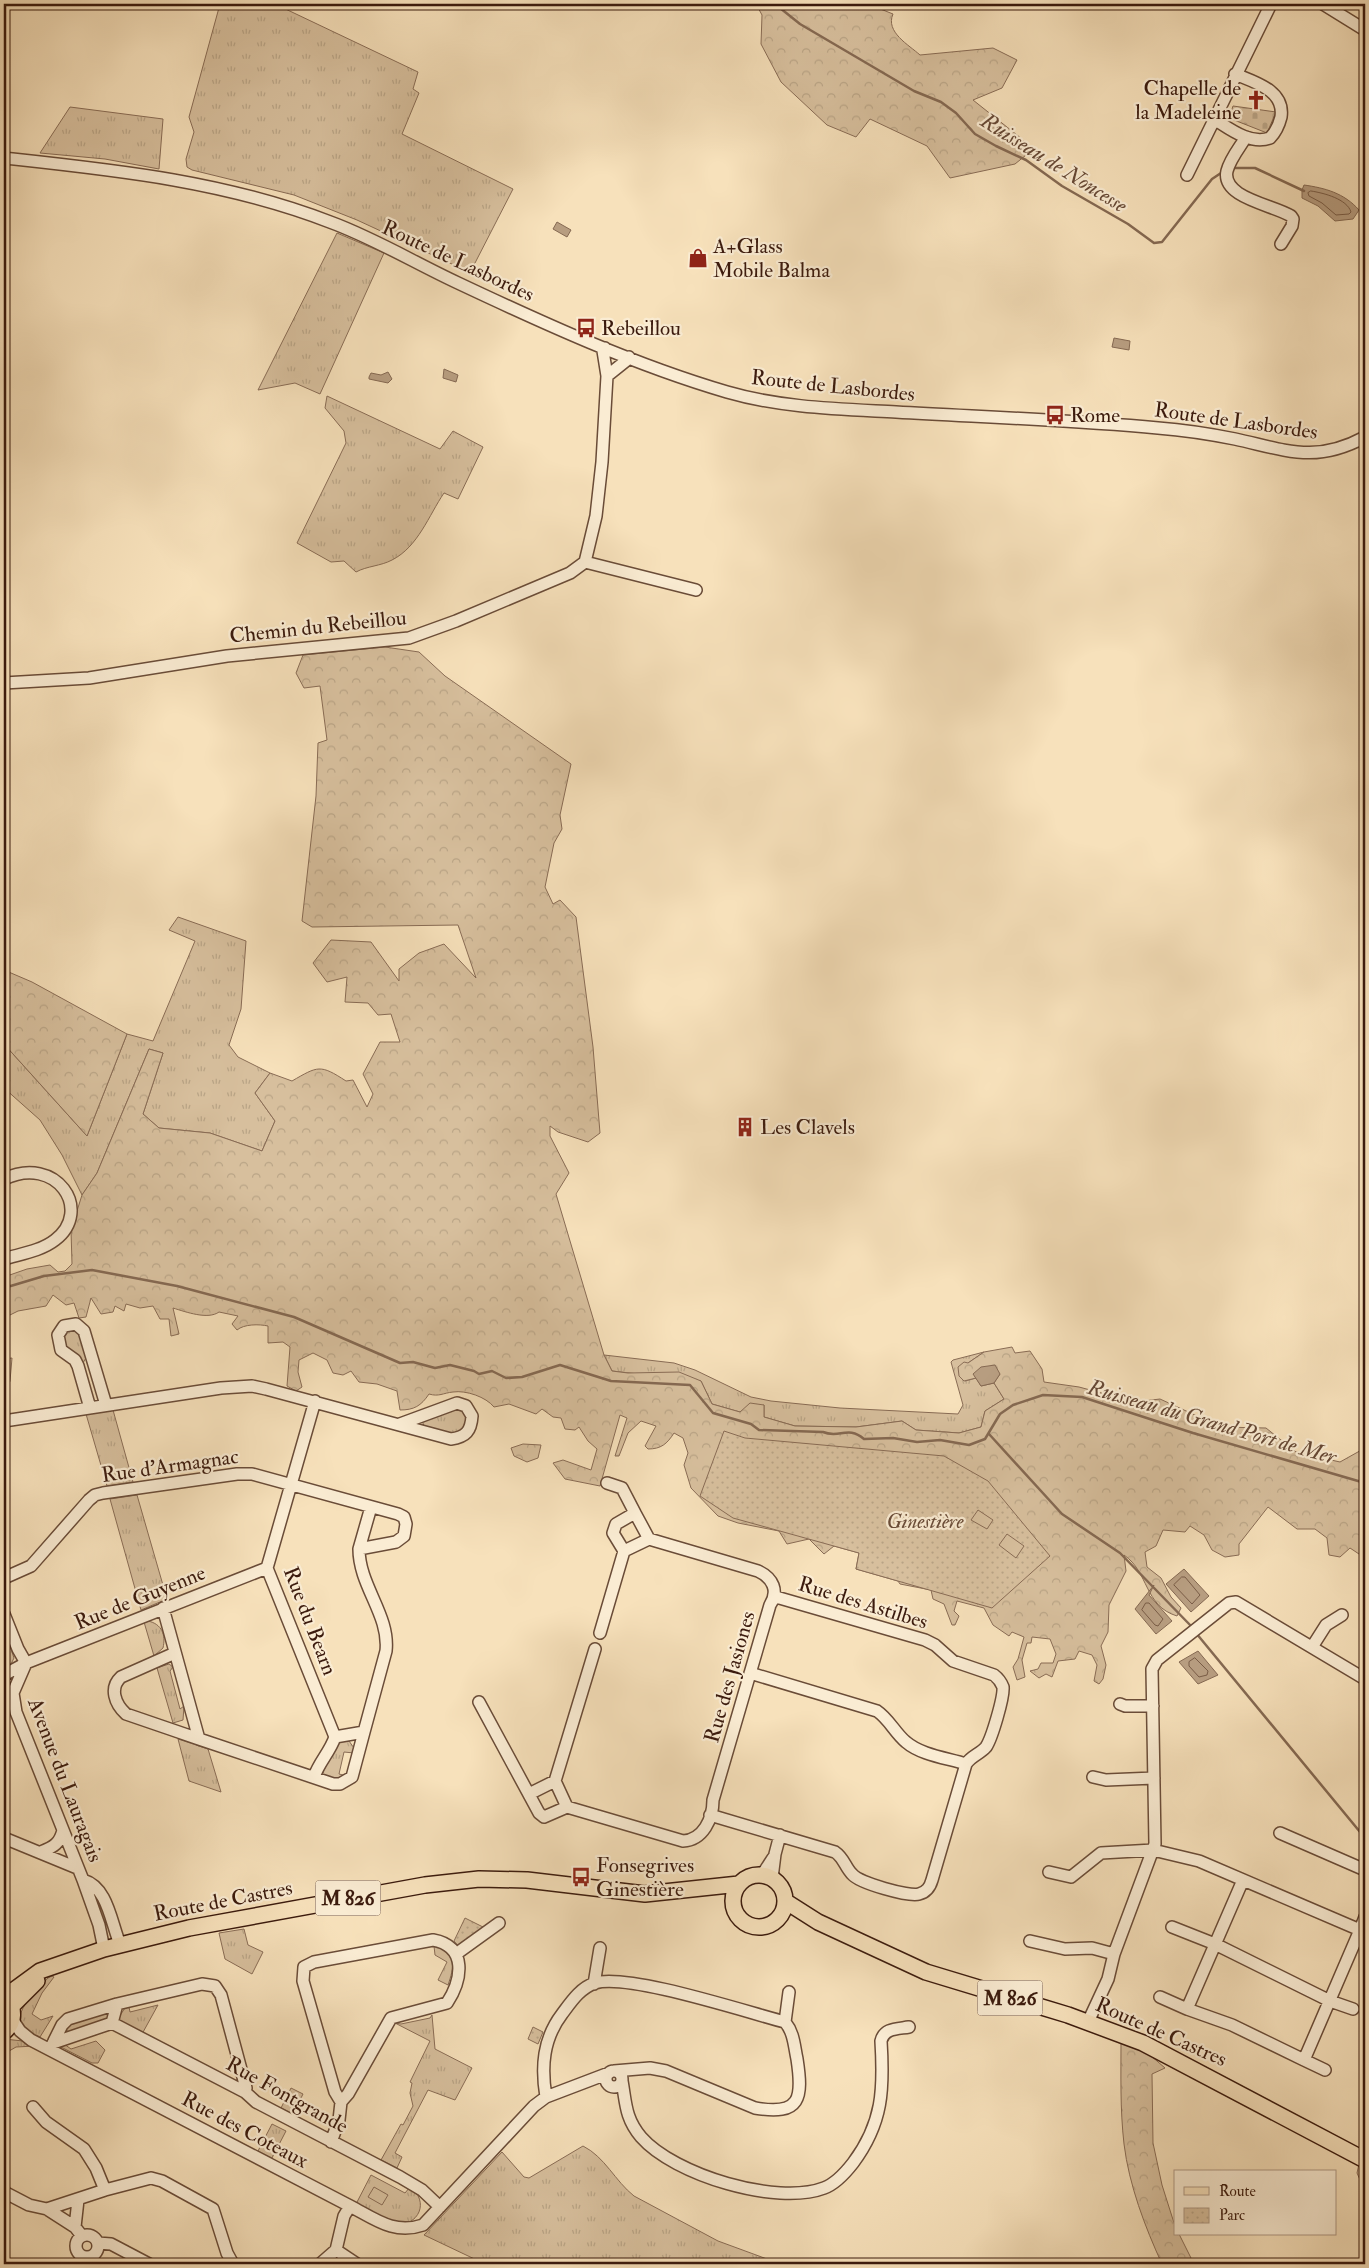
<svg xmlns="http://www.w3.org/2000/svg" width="1369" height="2268" font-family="'IM FELL Double Pica',serif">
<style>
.grass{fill:url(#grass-tufts);stroke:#896c55}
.forest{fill:url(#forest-crowns);stroke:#896c55}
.cemetery{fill:url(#cemetery-stones);stroke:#896c55}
.park{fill:url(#park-dots);stroke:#896c55}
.pitch{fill:#d7bf9d;stroke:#896c55}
.water{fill:#b79d80;stroke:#856952}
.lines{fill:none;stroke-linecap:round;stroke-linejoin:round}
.shore{stroke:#795c46;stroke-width:1}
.stream{stroke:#856952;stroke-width:2.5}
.minor-casing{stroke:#6a4c38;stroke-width:14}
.major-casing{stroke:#3b1a0d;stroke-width:18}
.minor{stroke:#faecd3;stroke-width:11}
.major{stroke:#f7e1bb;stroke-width:15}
.labels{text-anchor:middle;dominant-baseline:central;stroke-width:4.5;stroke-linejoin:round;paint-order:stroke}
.shield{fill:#faecd3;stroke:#745948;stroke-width:1}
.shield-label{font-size:20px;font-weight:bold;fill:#3b1a0d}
.poi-label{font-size:21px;fill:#3b1a0d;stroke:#faecd3;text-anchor:start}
.street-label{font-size:21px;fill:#3b1a0d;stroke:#faecd3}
.park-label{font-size:21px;font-style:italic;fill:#6a4c38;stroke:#faecd3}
.water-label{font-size:22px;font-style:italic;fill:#664835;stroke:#faecd3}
</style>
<defs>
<pattern id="grass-tufts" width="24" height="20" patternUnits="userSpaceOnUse" patternTransform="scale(1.25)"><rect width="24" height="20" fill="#d7bf9d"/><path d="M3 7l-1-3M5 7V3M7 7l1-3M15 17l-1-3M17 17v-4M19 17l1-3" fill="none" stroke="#b9a486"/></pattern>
<pattern id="forest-crowns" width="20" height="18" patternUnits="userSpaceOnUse" patternTransform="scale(1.25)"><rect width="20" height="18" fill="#d7bf9d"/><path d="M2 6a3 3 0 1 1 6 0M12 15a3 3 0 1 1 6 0" fill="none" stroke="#b9a486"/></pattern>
<pattern id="cemetery-stones" width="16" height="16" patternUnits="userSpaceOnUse" patternTransform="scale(1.25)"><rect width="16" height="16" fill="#d7bf9d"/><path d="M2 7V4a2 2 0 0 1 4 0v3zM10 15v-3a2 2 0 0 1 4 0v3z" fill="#b9a486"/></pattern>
<pattern id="park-dots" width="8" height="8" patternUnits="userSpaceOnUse" patternTransform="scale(1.25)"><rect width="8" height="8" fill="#d7bf9d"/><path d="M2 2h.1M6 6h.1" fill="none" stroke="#b9a486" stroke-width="1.8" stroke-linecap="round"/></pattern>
</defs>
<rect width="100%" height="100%" fill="#f7e1bb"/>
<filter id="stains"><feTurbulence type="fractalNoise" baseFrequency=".004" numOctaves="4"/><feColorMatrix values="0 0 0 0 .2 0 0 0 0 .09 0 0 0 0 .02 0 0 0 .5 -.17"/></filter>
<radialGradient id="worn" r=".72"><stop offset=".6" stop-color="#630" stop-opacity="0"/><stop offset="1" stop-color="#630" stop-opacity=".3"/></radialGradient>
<path class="grass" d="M220,4H275L418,72L413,89L419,93L402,134L513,189L475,263L467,271L357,220L294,195L192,170L187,167L186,159L194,132L189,117Z
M70,107L163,119L159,169L105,159L40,153Z
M337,233L384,253L320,394L295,383L258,390Z
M327,396L440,449L453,431L483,447L458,499L444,493C429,515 418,547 392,560C381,566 367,566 356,572L344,561L331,562L297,543L346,443L344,431L325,408Z
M178,917L246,941L241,1009L229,1045L238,1057L270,1073L255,1093L275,1121L262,1151L210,1133L159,1128L143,1114L163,1053L149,1049L97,1173L82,1195L62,1155L40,1120L4,1088V1044L87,1136L127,1034L153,1041L195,941L169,930Z
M77,1329L87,1356L83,1363L79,1357L65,1346L63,1337L66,1331Z
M984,1352L968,1363L965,1381L976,1378L981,1386L994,1383L1004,1399L985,1411L981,1427L959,1433L916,1430L902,1421L856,1427L795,1426L764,1417V1405L740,1412L712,1404L701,1381L612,1371L604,1355L674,1363L695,1370L751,1397L771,1401L840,1408L958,1414L963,1405L951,1362L953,1360Z
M456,1407C465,1410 467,1416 468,1425L458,1435L425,1428L422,1421Z
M113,1410L133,1482L107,1486L86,1414Z
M137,1495L167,1599L141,1610L110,1499Z
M148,1621C162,1624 166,1635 163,1648L154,1656L144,1622Z
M169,1664L173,1667L170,1671L180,1709L184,1706L183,1720L173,1723L157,1668Z
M178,1739L208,1749L221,1792L189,1781Z
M343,1740L349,1741L354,1748V1753L344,1752L339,1774L347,1776L338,1781C333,1779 326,1779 324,1774C320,1767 337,1743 343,1740Z
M244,1929L248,1945L263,1952L252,1974L225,1959L219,1933Z
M434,1946C458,1950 454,1968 448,1985L438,1980L447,1962L435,1955Z
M52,1976L54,1977L42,1993L32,2014L41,2020L53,2016L40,2037C35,2034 26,2032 23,2027C11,2012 39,1988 48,1978Z
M158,2005L142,2034L117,2020L125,2008L129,2007L130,2012Z
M110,2011L109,2018L70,2032L65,2030L66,2026Z
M432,2015L435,2049L472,2068L455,2100L428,2090L395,2153L402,2157L397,2168L381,2160L401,2124L403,2125L413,2106L410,2093L412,2083L410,2082L430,2041L395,2023L401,2024L430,2018Z
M4,2039L23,2041L35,2046L16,2047L4,2054Z
M96,2041L105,2050L98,2063H92L61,2047L64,2044L71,2049Z
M291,2088L303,2094L293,2114L281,2108Z
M272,2124L286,2131L272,2158L258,2151Z
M583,2146C605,2157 615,2181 634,2196L718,2241L767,2259L774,2264H485L424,2235L502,2152L524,2177L529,2178Z
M371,2175L405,2193L410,2187C430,2201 419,2227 395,2224C382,2222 367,2210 356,2204Z"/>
<path class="forest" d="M756,4H868L893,14C885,32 909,45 920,55L993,48L1017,60L1002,88L973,100L1022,139L1031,151L1015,164L950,178L927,146L870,119L856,137L827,125L781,82L761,44L762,15Z
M385,647L419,652L445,676L571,764L560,815L562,829L554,843L545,887L553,904L560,900L576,917L593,1047L600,1133L588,1142L558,1132L550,1126V1136L569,1173L556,1194L604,1355L612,1371L628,1373L679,1372L701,1381L712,1404L740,1412L750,1403L764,1405V1417L795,1426L856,1427L902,1421L916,1430L959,1433L981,1427L985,1411L1004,1399L994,1383L1000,1374H974L976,1378L964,1381L959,1376L958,1367L964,1362L968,1363L984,1352L1012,1347L1015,1353L1030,1351L1042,1369L1044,1382L1079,1387L1135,1402L1160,1399L1221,1427L1266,1428L1296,1452L1340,1462L1365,1448V1558L1350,1548L1340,1557L1329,1555L1327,1538L1315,1529H1297L1268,1507L1239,1544V1555L1225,1557L1212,1550L1204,1535L1190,1526L1185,1532L1163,1530L1156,1546L1145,1552L1147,1567L1161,1578L1171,1597L1181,1608L1177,1616C1144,1606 1149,1572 1124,1555L1126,1571L1109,1605L1108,1632L1101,1646L1106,1665L1103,1679L1099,1684L1094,1681L1097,1665L1092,1655L1079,1651L1075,1659L1058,1661L1052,1677L1046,1674L1039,1678L1030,1671L1038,1669L1041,1663H1053L1056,1654L1050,1639L1032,1637L1031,1643H1027L1022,1660L1025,1677L1017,1680L1013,1667L1018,1659L1024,1637L1012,1632L1009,1636L993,1625L984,1608L957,1601L954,1611L959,1616L955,1625H952L944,1604L933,1599L931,1590L900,1584L898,1581L856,1569L859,1553L834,1546L824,1554L809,1539L787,1544L779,1531L738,1523L718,1516L691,1488L684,1465L688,1453L683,1438L674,1433C667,1444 661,1449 648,1449L645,1446L656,1426L641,1421L628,1433L619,1456H615L627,1418L620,1415L600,1486L565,1479L553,1463L563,1460L591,1470L597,1449L588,1441L579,1427L575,1430L565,1429L561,1418L553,1417L542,1409L536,1414L509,1404L494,1407C486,1397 466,1390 453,1392C443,1393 439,1397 429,1394C421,1406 414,1410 400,1410L397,1391L377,1384L359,1382L351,1371L343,1375L333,1373L327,1360L313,1353L299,1360L298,1372L302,1387L296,1391L287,1386L290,1347L283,1342L268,1343V1326C259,1324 244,1324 237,1330L232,1324L238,1316L219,1312C208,1320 186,1312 173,1308L179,1334L171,1336L169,1319H160L153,1306L140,1308L126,1304L124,1311L115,1306L113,1312L101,1314L91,1298L86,1317L79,1318L74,1303L66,1305L53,1295L46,1306L18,1311L4,1318V1277L27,1269L50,1265L58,1272L65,1271L72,1264L71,1230L82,1195L97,1173L149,1049L163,1053L143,1114L159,1128L210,1133L262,1151L275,1121L255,1093L270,1073L292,1081C318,1066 320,1064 346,1081L353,1080L367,1107L373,1094L363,1074L380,1042H400L391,1014L378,1015L368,1003L345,1002L347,977L327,982L313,963L331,940L371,942L399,981V969L419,953L444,944L476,978L458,925L312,927L302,921L316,796L318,743L327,740L320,686L304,688L296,673L303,655Z
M4,970L32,982L127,1034L87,1136L4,1044Z
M12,1358L10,1381L4,1399V1359Z
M523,1444L541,1445L538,1458L527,1462L514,1456L511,1448Z
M1121,2040L1150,2055L1165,2068L1152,2074L1153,2143L1162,2185L1175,2226V2234H1179L1194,2264H1162C1145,2227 1129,2185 1124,2144C1120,2109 1121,2075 1121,2040Z
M1359,2164L1365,2167V2191L1357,2173Z"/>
<path class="cemetery" d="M1233,106L1276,112L1267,133L1229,118Z"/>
<path class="park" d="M724,1431L745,1438L944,1456L988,1481L1050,1556L992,1608L856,1569L859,1553L733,1518L700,1496Z
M4,1628L14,1658L10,1666L4,1669Z
M465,1918L485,1928L460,1948L454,1941Z
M533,2027L543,2032L538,2044L528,2039Z"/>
<path class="pitch" d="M978,1510L993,1520L987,1529L971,1520Z
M1007,1534L1024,1546L1016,1558L999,1545Z
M374,2187L388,2195L382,2205L368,2197Z"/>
<path class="water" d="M1304,185C1325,188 1344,193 1359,210L1353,219L1335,221L1318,206L1302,198V190Z
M557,222L571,230L567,237L553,229Z
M1114,338L1130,341L1129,350L1112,347Z
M444,369L458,375L456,382L443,378Z
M388,372L392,379L388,383L369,379V377L371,373L381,375Z
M995,1365L1000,1374L994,1383L981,1386L973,1374L981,1367Z
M1184,1569L1209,1596L1191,1612L1166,1584Z
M1154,1585L1149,1595L1172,1621L1156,1634L1135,1609Z
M1198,1651L1218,1675L1198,1684L1179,1662Z"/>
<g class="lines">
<path class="shore" d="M1311,191C1324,193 1347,199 1351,212L1349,214L1336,215L1322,203L1309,196L1308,193Z
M1182,1577H1185L1200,1595L1192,1604L1174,1585Z
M1146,1603H1149L1163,1619L1158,1626L1155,1625L1142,1610Z
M1195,1658L1208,1671L1207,1675L1199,1677L1189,1666V1662Z"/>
<path class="stream" d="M775,4L800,24L914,91L941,102L956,113L975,134L996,146L1026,160L1062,186L1128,224L1154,243L1162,242L1212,179L1224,171
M1232,168H1255L1304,191
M4,1288L44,1276L92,1270L177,1286L294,1317L400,1363L413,1362L435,1368L450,1365L474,1371L479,1374L492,1371L506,1378L522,1377L560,1365L611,1381L690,1385L713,1413L751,1424L759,1430L823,1432C839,1439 848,1425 864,1439L893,1438L917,1442L940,1440L969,1445L985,1439L1000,1414L1013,1405L1043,1395L1082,1397L1193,1433L1365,1483
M989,1434L1062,1514L1120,1553L1193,1628
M1196,1633L1365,1838"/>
<defs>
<path id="minor" d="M1323,4L1365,30
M1214,119C1230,129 1250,145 1270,138C1276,132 1279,125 1281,117C1285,90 1254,82 1235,74
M1246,137C1240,147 1230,159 1227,171C1221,198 1274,205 1291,216L1293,219L1292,226L1281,244
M4,158C115,170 224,181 330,222C374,238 415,263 458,283C545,324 635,365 727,392C782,408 840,409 896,412C983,417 1071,420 1158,428C1184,430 1210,434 1235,439C1286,450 1315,464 1365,437
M1187,175L1271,4
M607,376L627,360L629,357
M585,562L696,590
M4,683L89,678L227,656L409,638L456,621L570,573L585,562L596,516L602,462L607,376L603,351L605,348
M4,1179C56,1154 94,1210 55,1240C41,1251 20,1254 4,1259
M315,1401L267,1568L335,1737
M90,1408L78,1366L75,1360L61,1350L58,1335L64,1326L76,1324L84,1331L106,1405
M4,1421L221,1388L252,1386L266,1389L451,1439C466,1437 471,1431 472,1416L466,1406L457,1403L400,1424
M607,1483L622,1488L635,1513
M635,1513L649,1539L624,1551L613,1533L616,1524Z
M359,1549C359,1586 390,1615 386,1651L364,1732
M4,1578L31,1566L89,1500L95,1495L103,1493L237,1474H252L398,1514L404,1517L406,1524L404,1536L396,1542L359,1549L371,1507
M163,1608L199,1739L333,1784H340L352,1777L364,1732L335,1737C330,1752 319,1762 314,1777
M4,1614L18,1649L26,1663
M600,1633L624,1551
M1312,1647L1326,1625L1342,1615
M175,1653L121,1677C109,1688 115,1704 126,1714L199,1739
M750,1673L877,1711C889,1719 895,1733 906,1742C921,1755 947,1758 966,1764
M4,1675L26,1663L267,1568
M13,1693L16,1712L83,1880L99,1925L104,1949
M13,1693L26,1663
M479,1702L539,1813L544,1817L567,1807L555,1781L529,1794
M1120,1704L1125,1706H1153
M1093,1777L1106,1780L1154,1778
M555,1781L595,1649
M567,1807L683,1841C703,1840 713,1819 713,1800L770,1605C779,1591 773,1578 758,1571L649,1539
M710,1815L835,1852C844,1858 845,1867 852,1874C859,1883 909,1897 919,1894C927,1892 930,1887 932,1880L966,1764C971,1756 980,1754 986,1747C992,1738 1004,1697 1003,1687C1001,1682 998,1678 994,1675L953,1661L935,1645L925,1640L776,1597
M1280,1833L1365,1870
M4,1838L77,1868
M41,1852C54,1847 60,1843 63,1830
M1049,1872L1071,1877L1101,1853L1153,1850L1199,1861L1360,1930L1365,1917
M762,1875L773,1858
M772,1878L775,1854L780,1835
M83,1880C108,1887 111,1923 120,1944
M1243,1880L1187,2009L1232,2025L1304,2060L1360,1930L1365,1932
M1172,1927L1215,1944L1330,2001L1353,2009
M1030,1941L1065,1949L1092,1948L1114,1954
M456,1954L499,1923
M594,1984L600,1948
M1160,1997L1187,2009
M117,2004L202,1984L215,1986L221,1995L246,2088L245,2092
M12,2019L20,2031L31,2040L350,2206C375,2219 394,2235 423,2225L534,2106L546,2097L609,2073
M785,2022L789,1992
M1088,2022L1108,1979L1114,1954L1155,1844L1152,1669L1157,1660L1229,1603L1236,1602L1365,1679
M112,2023L245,2092L256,2102L400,2177L422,2190L440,2207
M54,2041L62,2025L68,2019L117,2004L112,2023
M53,2043L112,2023
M1304,2060L1325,2070
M606 2079a8 8 0 1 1 16 0a8 8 0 1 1-16 0Z
M622,2081C626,2103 625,2118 641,2137C674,2175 777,2206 824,2188C835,2184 846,2172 853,2163C883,2123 884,2089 881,2041C884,2028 897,2029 909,2027
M546,2097C541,2067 543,2039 562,2014C571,2002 580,1988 595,1983C628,1973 746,2012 785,2022C794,2033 794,2045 797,2059C803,2098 801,2116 755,2108L666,2071L650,2068L614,2071
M33,2107L46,2122L84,2149L96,2168L105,2190
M331,2142L339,2120L341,2102L335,2092L303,1981L304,1967L314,1962L433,1940C468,1946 462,1980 447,2003L391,2018L348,2094L341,2102
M4,2192L29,2205L47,2209L105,2190L151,2178L162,2181L213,2209L227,2253L233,2264
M47,2209L75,2227L82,2236
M75,2227L78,2200
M76 2246a11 11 0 1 1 22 0a11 11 0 1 1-22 0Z
M98,2243L111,2244L149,2264
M336,2250L357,2264
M320,2264L336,2250L344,2216L350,2206"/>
<path id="major" d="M733 1901a26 26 0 1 1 52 0a26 26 0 1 1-52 0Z
M785,1901L818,1922L926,1972L1068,2015L1143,2043L1365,2160
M4,1993L14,1990L40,1971L104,1949L189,1928L425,1885L479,1879L527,1880L645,1894L739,1884
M12,2006L37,1981
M4,2032C15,2023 15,2008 6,1998"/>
</defs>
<use href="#minor" class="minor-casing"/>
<use href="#major" class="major-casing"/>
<use href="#minor" class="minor"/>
<use href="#major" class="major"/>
</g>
<defs>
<symbol id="church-bare" viewBox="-9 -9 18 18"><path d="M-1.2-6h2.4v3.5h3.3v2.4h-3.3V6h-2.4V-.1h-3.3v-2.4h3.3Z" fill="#8f2418" stroke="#faecd3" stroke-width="2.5" paint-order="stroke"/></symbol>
<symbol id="shop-bare" viewBox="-9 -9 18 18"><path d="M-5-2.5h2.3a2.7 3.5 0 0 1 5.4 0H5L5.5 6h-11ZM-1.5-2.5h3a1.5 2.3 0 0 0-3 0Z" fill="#8f2418" stroke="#faecd3" stroke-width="2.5" paint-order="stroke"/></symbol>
<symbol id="bus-bare" viewBox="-9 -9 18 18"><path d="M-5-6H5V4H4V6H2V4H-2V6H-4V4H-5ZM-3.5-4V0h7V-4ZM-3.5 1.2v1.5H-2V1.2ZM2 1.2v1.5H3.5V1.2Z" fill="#8f2418" stroke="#faecd3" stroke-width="2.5" paint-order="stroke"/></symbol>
<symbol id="building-bare" viewBox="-9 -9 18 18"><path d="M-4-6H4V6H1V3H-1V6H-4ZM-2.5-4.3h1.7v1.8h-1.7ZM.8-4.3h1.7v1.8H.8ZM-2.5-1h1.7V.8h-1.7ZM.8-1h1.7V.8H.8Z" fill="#8f2418" stroke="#faecd3" stroke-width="2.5" paint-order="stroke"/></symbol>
</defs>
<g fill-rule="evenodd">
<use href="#church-bare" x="1242" y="86" width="28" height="28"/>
<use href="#shop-bare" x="684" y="244" width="28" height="28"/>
<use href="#bus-bare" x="572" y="314" width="28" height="28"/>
<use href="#bus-bare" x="1041" y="401" width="28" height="28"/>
<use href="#building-bare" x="731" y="1113" width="28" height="28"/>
<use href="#bus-bare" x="567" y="1863" width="28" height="28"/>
</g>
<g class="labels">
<g class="shield">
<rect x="315.5" y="1880.5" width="65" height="35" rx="4"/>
<rect x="977.5" y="1980.5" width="65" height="35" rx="4"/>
</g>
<g class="shield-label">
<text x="348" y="1898">M 826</text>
<text x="1010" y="1998">M 826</text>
</g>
<g class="poi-label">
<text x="1241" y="88" text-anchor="end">Chapelle de<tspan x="1241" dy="24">la Madeleine</tspan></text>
<text x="713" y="246">A+Glass<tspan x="713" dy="24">Mobile Balma</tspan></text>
<text x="601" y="328">Rebeillou</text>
<text x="1070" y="415">Rome</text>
<text x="760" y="1127">Les Clavels</text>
<text x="596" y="1865">Fonsegrives<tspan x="596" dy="24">Ginestière</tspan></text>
</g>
<g class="street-label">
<text transform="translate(458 261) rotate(25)">Route de Lasbordes</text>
<text transform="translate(833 386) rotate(6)">Route de Lasbordes</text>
<text transform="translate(1236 421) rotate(8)">Route de Lasbordes</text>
<text transform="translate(318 627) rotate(-6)">Chemin du Rebeillou</text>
<text transform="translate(170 1466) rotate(-8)">Rue d'Armagnac</text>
<text transform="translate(140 1598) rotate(-22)">Rue de Guyenne</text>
<text transform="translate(863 1603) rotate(17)">Rue des Astilbes</text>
<text transform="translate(310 1621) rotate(69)">Rue du Bearn</text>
<text transform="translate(730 1677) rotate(-74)">Rue des Jasiones</text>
<text transform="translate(65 1780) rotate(69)">Avenue du Lauragais</text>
<text transform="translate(223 1901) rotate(-11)">Route de Castres</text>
<text transform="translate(1161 2032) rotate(24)">Route de Castres</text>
<text transform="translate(287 2095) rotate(29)">Rue Fontgrande</text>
<text transform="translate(245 2130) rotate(28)">Rue des Coteaux</text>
</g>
<g class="park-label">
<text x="925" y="1521">Ginestière</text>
</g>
<g class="water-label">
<text transform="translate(1054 163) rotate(32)">Ruisseau de Noncesse</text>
<text transform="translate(1212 1422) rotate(16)">Ruisseau du Grand Port de Mer</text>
</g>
</g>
<rect width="1369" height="2268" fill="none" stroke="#f7e1bb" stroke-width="20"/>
<rect x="5" y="5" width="1359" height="2258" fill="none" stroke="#3b1a0d" stroke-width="2.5"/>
<rect x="10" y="10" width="1349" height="2248" fill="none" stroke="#3b1a0d"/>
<rect x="1174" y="2170" width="162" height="65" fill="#faecd3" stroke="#ae9884"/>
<rect x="1184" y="2187" width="25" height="8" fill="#f7e1bb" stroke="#ae9884"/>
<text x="1219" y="2196" font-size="15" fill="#3b1a0d">Route</text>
<rect x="1184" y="2208" width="25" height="15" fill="url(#park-dots)" stroke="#ae9884"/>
<text x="1219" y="2220" font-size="15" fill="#3b1a0d">Parc</text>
<rect width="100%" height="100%" filter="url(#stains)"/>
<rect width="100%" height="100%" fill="url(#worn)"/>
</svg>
